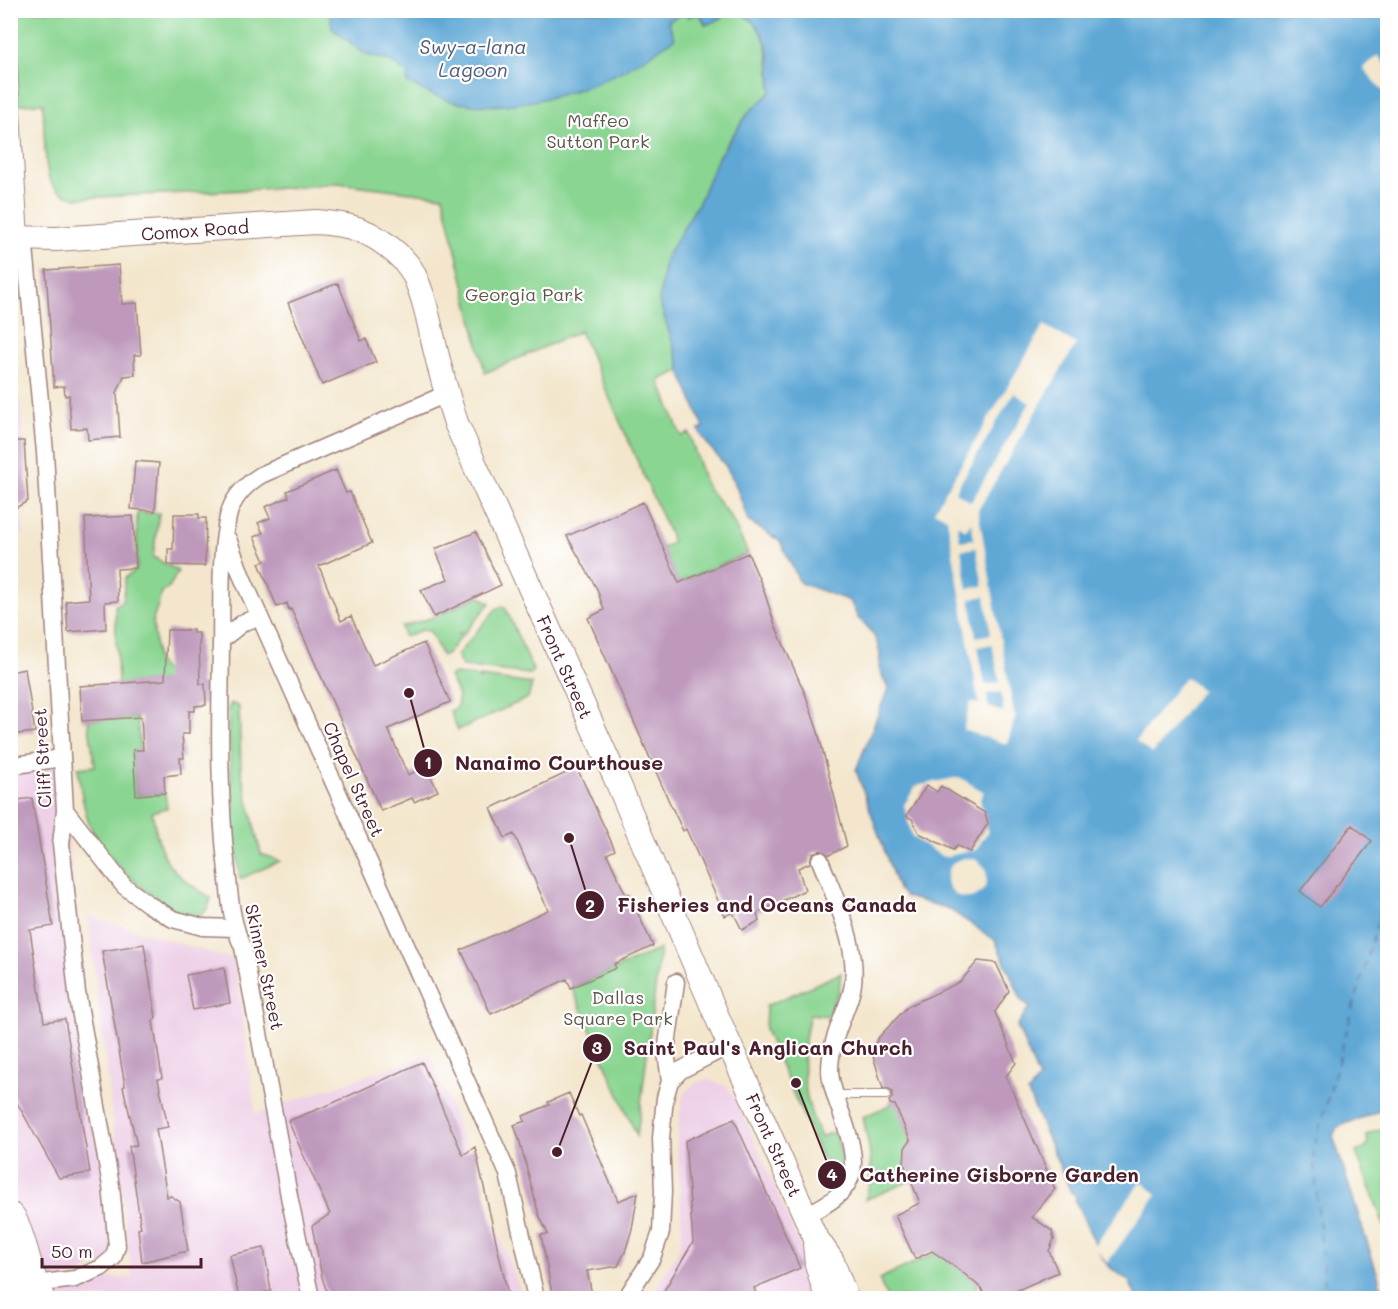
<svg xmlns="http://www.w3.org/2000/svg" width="1398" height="1309" font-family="Mali,sans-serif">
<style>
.built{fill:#eed0e7}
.green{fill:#8ad592;stroke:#6a7a5e;stroke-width:1.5}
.water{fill:#5fa7d5;stroke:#546380;stroke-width:1.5}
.pier{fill:#f3e6cc;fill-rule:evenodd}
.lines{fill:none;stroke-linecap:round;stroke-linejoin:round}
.ferry{stroke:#535c77;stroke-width:1.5;stroke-dasharray:8 6;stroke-linecap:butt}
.building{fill:#be99bc}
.lane-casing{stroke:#9e827c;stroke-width:10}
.street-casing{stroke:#9e827c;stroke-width:19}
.secondary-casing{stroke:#9e827c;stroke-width:26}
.highway-casing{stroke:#9e827c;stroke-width:34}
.lane{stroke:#fff;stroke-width:8}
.street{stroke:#fff;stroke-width:16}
.secondary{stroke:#fff;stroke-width:24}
.highway{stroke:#fff;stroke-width:32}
.labels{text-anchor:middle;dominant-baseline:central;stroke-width:4.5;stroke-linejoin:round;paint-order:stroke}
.park-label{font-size:18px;fill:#5d564a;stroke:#fff}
.street-label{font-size:18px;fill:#4a1f2b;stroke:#fff}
.water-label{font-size:20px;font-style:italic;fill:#535c77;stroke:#fff}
.leader{fill:none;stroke:#4a1f2b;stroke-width:2}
.callout-dot{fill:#4a1f2b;stroke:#fff;stroke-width:2}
.mark-label{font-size:18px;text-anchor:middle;font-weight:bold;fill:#fff}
.callout-label{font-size:20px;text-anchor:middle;font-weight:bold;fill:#4a1f2b;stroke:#fff;stroke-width:4.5;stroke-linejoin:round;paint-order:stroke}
</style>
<rect width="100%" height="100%" fill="#fff"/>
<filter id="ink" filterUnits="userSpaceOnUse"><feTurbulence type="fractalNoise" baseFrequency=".0167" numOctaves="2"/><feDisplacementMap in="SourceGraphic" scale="12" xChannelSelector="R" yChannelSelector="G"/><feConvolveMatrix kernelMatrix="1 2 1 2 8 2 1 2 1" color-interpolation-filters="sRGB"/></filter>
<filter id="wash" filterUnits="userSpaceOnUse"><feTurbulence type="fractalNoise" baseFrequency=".008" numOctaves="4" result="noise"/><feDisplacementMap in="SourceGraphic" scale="24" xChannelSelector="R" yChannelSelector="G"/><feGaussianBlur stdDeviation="1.35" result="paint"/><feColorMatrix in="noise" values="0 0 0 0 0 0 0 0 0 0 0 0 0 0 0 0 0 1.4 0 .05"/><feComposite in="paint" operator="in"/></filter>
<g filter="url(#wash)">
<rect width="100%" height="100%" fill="#f3e6cc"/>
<path class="built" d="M10,397H20L28,500L19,501L24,534L11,536Z
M61,758L65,810L113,1258L58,1282L132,1277L88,916L235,960L255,1114L430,1054L523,1298H55L11,1219V766Z
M709,1080L726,1086L737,1101L791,1225L821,1298H650L678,1251L682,1236L677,1138L682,1100L686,1091L693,1085L700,1081Z"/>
<path class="green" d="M663,10L668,20C688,11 697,14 718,16C726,16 732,12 741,14C771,21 769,69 771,93L749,112L718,157L659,301L680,366V371L659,380L681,436L689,433L706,486L731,518L748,553L678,583L663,548L673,542L580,331L485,373L443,196L338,183L286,188L78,198C66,196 54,191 49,178C44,163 44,120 43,103L11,105L10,11Z
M137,513H159L153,557L178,571L170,586L162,592L153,620L157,662L173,680L118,684L115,606L123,601L125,578L137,569Z
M479,596L490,603L462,636L461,633L458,634L460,638L446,655L442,656L430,631L421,630L405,637L401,627L434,617Z
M502,606L505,607L533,670L530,674L462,666L457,655L496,609Z
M455,674L477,677L479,680L481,679L480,677L532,684L528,698L458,730L450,711L455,709C463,698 454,687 449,676Z
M231,703L239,707L241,771L261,854L280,861L240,879L233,827L228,710Z
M137,718L140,750L133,751L136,795L165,793L167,808L152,812C161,862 168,871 211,898L208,908L201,915C193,914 184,914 178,911C147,896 101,856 89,823C83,806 80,787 78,768L95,766L88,720Z
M660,949L637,1136L572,988Z
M841,973L839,990L828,1016L810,1014C799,1057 801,1097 821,1137L830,1133H834C841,1150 847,1166 831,1178L765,1030L766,1006Z
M899,1101L922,1176L865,1200C876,1171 869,1146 863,1117Z
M1387,1127V1233L1356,1152L1365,1148L1368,1141L1366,1135Z
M938,1252L969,1255L978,1296L974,1298H887L879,1279Z"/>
<path class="water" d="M330,11H1387L1388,1108L1337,1127L1333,1136L1385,1298H1137L1129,1281L1108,1266L1101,1256L1075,1200L1077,1197L1071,1192L1028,1093L1039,1079L1017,1026L1030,1006L1022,1001L995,940L947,908L906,897L898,889L856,770L888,689L879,668L880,654L876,639L867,626L858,618L850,601L800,583L780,541L748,521C742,503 737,484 727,468C718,455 705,445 699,430L704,428L680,371V366L659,301L665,259L699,202L718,157L749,112L771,92C770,79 772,63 768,50C762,28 747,6 722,16V18L706,25L699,13L688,17L685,13L668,21L675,38C655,52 634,66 612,76C569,96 505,112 459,103C440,99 424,91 407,83L408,74L388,60L366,55L332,28Z"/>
<path class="pier" d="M1378,55L1387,67V95L1363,68Z
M1044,325L1076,344L978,510L1014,714L1016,715L1007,744L963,730L971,702L979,704L947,518L934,511ZM1014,393L1030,403L971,502L955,492ZM971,522L974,539L960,541L957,525L966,530ZM976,548L983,586L968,589L961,550ZM985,596L991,634L976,637L970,599ZM992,644L1000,682L985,685L978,647ZM1001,692L1004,712L988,707L987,694Z
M1185,677L1202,690L1152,754L1136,741Z
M959,777L984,792L980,799L988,831L976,850L943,857L912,837L904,805L916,786Z
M947 878a20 20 0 1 1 40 0a20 20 0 1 1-40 0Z
M1141,1182L1157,1194L1107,1263L1094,1246Z"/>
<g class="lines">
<path class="ferry" d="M1326,1298L1313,1151L1388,884"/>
</g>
<g id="blocks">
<path class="building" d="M119,265L122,304L137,303L141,355H134L135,375L124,376L117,393L120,437L88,440L87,428L71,429L69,395L65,396L64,386L54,387L46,270Z
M338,283L361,341L366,339L376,362L322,385L288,303Z
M10,441H24L28,501L10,511Z
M135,461L159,463L155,511L131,509Z
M336,470L346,493L350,492L372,543L319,566L341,621L351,616L373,665L424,643L450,702L388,729L408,775L426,767L438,791L414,802L412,798L381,811L291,609L289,610L287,603L277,607L259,563L265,561L254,537L263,533L258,523L270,518L265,507L289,497L287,491Z
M643,502L679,583L748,553L763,588L775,625L806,696L818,732L847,846L829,855L821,850L812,853L810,863L798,868L805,890L757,913L759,921L742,930L733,912L725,916L686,829L683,831L668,799L588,618L604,610L597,589L567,536Z
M174,514H199V518H206L205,566L168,565V549H173Z
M133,516L136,568L117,569L118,601L105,602L106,629L68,632L66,601L89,599L85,518Z
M476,532L501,585L434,617L421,590L448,579L435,549Z
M167,630H193V633H199L200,684H205L206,705L195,706V711H189V734H182L184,758H180L181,774L164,776L165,793L136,795L133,750H143L141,717L82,721L80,686L165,680Z
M25,669L35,732L10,735V672Z
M577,768L615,850L607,854L626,895L629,894L653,946L614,964L616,968L571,988L567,979L491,1014L461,950L548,910L514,834L505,838L491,808Z
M927,785L937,792L941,786L985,813L988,823L970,852L957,846L953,850L919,833L912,819L906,816Z
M32,798L53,926L30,930L44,1022L65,1019L90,1173L59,1178L10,1090V801Z
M1352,825L1372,841L1320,907L1300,891Z
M144,944L156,1018L153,1021L162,1078L158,1079L168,1127L156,1129L167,1197L171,1196L180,1202L188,1251L142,1262L138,1229L141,1228L129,1146L137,1145L123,1087L125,1086L102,951Z
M978,961L996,963L1009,991L995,1012L1016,1063L1006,1076L1055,1189L1032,1217L1052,1231L1054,1239L1049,1251L1058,1272L998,1299H986L981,1288L962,1272L932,1251L915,1259L895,1215L920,1203L904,1164L905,1148L910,1140L895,1105L890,1104L889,1101L892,1098V1092L889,1089H883L882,1085L872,1053L874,1045L879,1037L908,1006L960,982Z
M224,968L230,1003L193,1010L186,975Z
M422,1062L463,1155L475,1147L509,1299H329L322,1277L312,1226L330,1214L288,1121L331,1104Z
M569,1093L579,1116L581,1115L618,1201L638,1193L632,1229L625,1252L618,1266L587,1271L593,1299H553L541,1235L548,1234L539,1215L519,1139L514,1125L525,1121L523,1116L549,1105L548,1102Z
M734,1119L800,1268L754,1288L758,1299H659L693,1242L685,1141Z
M264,1248L271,1291L239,1298L230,1255Z"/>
</g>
</g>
<g filter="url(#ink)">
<use href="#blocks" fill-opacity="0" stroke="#9e827c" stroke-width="1.5"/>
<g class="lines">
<defs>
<path id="lane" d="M10,20L24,237
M835,1095H886"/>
<path id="street" d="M228,539L242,577L508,1174L536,1298
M221,640L244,622L260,617
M10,766L61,758
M65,810L124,886L148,904L173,919L203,927L234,928
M670,1081L666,1052L676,982
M805,1215C862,1190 860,1165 841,1112C836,1099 831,1085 830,1072C830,1041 841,1024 850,997C864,955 835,899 820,860
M10,1287L75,1279L101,1268L113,1258L117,1246L111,1186L77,993L61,844L65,810L45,452L24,237
M311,1298L290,1201L243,947C231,923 230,898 227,871C218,796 220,720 221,644C222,602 219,558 228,517C232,498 245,485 261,475L446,394
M626,1298L652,1258L661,1232L663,1191L661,1138L665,1098L670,1081L681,1070L730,1045"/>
<path id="secondary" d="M10,238L56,239L316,222C350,224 370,230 395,252C402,258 409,265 413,273C425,297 429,323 435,348C441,374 448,398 456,423L618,783L718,1019L814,1235L832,1261L846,1298
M815,1244L817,1264L827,1298"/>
<path id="highway" d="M10,1219C23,1244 25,1273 38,1298"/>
</defs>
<use href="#lane" class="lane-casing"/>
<use href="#street" class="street-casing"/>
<use href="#secondary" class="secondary-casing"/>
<use href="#highway" class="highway-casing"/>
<use href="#lane" class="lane"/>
<use href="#street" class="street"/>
<use href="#secondary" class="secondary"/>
<use href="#highway" class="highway"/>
</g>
</g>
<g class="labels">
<g class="park-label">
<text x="598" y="120">Maffeo<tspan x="598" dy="21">Sutton Park</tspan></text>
<text x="524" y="294">Georgia Park</text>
<text x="618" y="997">Dallas<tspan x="618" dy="21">Square Park</tspan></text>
</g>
<g class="street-label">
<text transform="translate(195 230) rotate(-4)">Comox Road</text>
<text transform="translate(565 667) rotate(66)">Front Street</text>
<text transform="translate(42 758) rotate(-93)">Cliff Street</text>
<text transform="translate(354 779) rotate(66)">Chapel Street</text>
<text transform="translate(265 967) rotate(78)">Skinner Street</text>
<text transform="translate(774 1145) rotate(66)">Front Street</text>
</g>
<g class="water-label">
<text x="473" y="46">Swy-a-lana<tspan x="473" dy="23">Lagoon</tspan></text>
</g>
</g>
<path class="leader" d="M409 693L428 763M569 838L590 905M557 1152L597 1048M796 1083L832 1175"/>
<g class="callout-dot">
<circle cx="409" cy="693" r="6"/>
<circle cx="569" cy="838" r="6"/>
<circle cx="557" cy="1152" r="6"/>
<circle cx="796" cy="1083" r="6"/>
<circle cx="428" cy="763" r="15"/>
<circle cx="590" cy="905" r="15"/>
<circle cx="597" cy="1048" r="15"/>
<circle cx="832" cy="1175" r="15"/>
</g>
<g class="mark-label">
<text x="428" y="769">1</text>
<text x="590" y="912">2</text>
<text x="597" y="1054">3</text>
<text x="832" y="1181">4</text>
</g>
<g class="callout-label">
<text x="559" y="770">Nanaimo Courthouse</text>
<text x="767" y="912">Fisheries and Oceans Canada</text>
<text x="768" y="1055">Saint Paul's Anglican Church</text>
<text x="999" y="1182">Catherine Gisborne Garden</text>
</g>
<rect width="1398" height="1309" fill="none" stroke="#fff" stroke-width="36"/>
<path d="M42 1258v9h159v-9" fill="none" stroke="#4a1f2b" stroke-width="3"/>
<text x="51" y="1258" font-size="18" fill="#4a1f2b" stroke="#ffffff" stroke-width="4.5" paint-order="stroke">50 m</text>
</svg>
